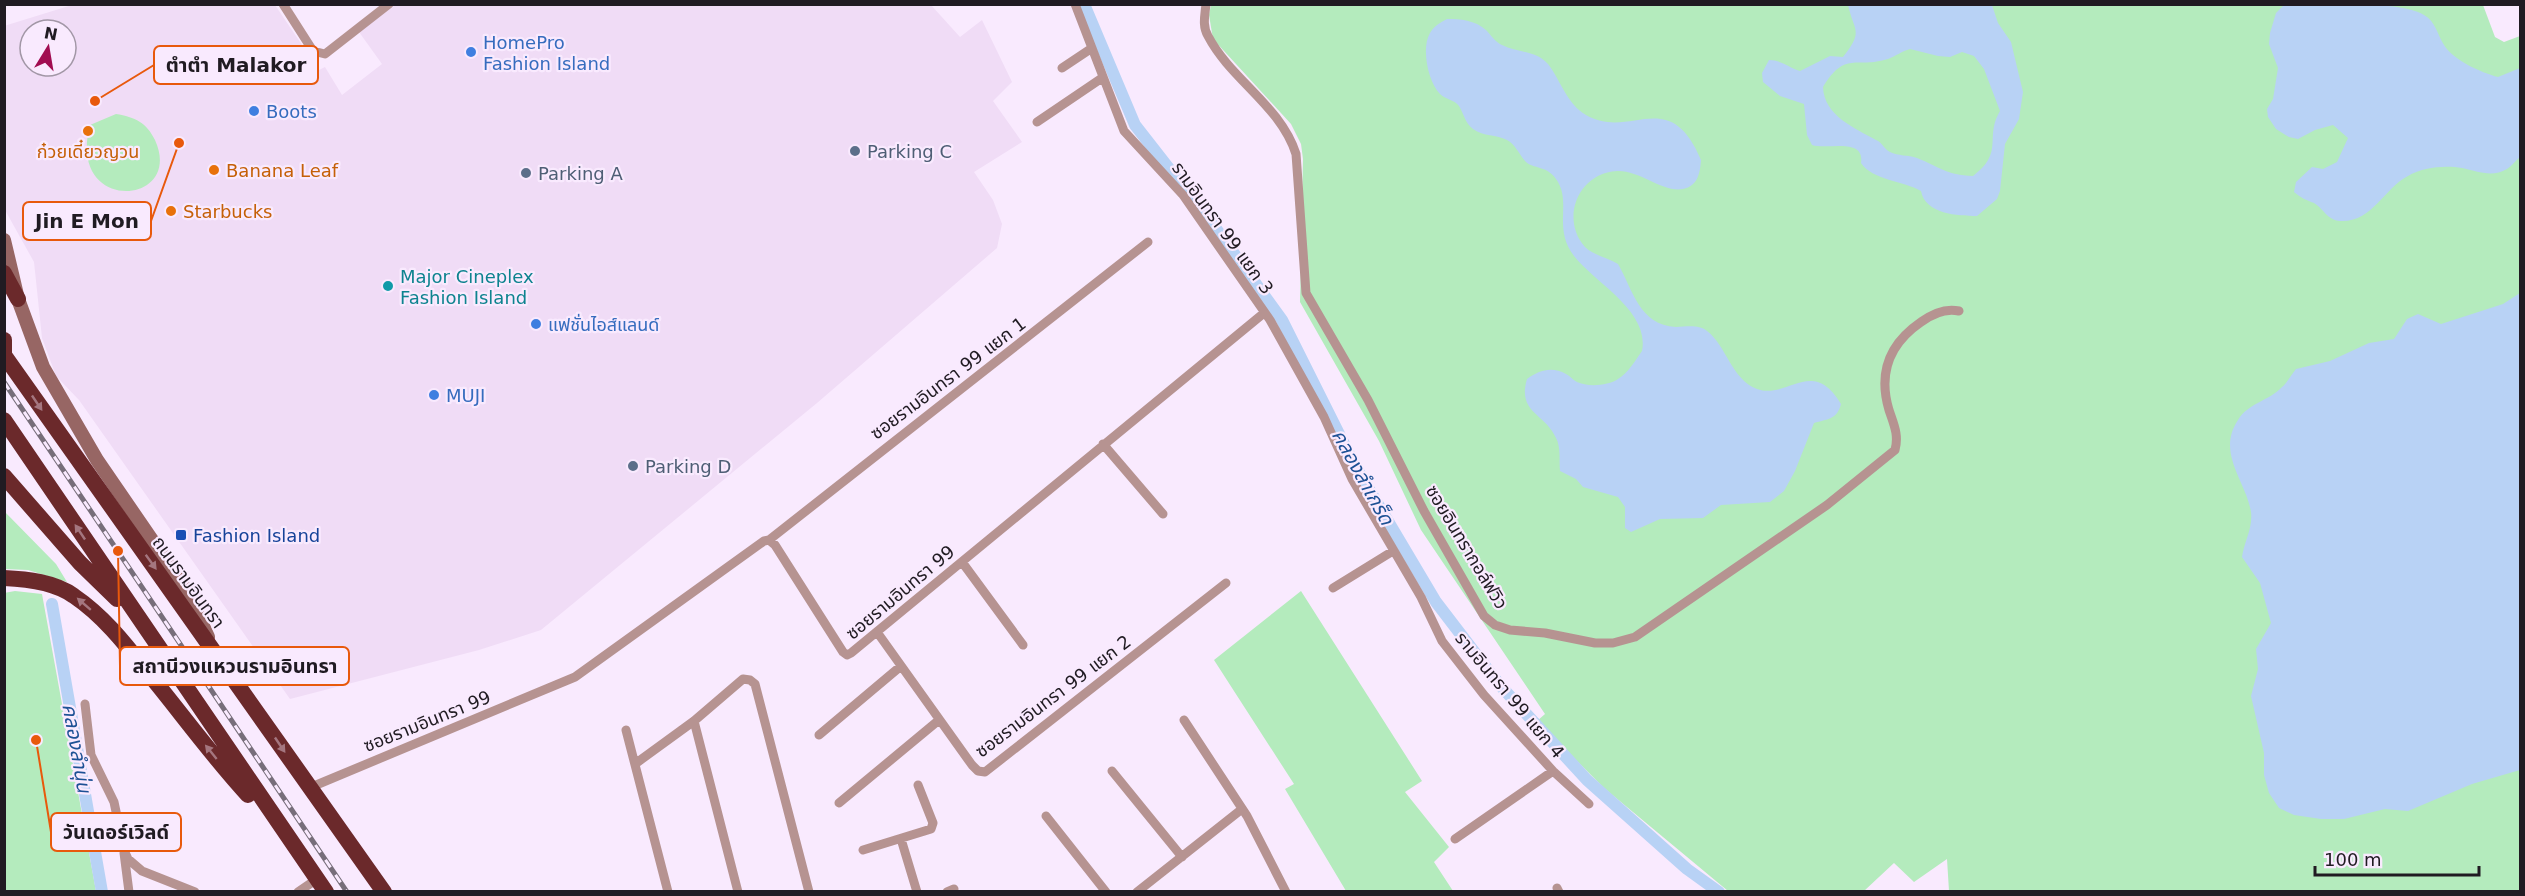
<svg xmlns="http://www.w3.org/2000/svg" width="2525" height="896" font-family="'DejaVu Sans','Noto Sans Thai',sans-serif">
<style>
.built{fill:#f0dcf6;fill-rule:evenodd}
.green{fill:#b4ebbd}
.water{fill:#b8d2f5;fill-rule:evenodd}
.lines{fill:none;stroke-linecap:round;stroke-linejoin:round}
.canal{stroke:#b8d2f5;stroke-width:12}
.street{stroke:#b69391;stroke-width:9}
.secondary{stroke:#976664;stroke-width:14}
.highway{stroke:#6b292b;stroke-width:16}
.rail-casing{stroke:#776e7a;stroke-width:5}
.rail{stroke:#f9eafe;stroke-width:3;stroke-dasharray:9;stroke-linecap:butt}
.highway-bridge{stroke:#6b292b;stroke-width:16}
.oneway{fill:#a4767f}
.shop-dot{fill:#3f7fe0;stroke:#f9eafe;stroke-width:2}
.food-dot{fill:#e8710a;stroke:#f9eafe;stroke-width:2}
.service-dot{fill:#5c6f8a;stroke:#f9eafe;stroke-width:2}
.culture-dot{fill:#0f9aa8;stroke:#f9eafe;stroke-width:2}
.transit-dot{fill:#1a4fb4;stroke:#f9eafe;stroke-width:2}
.labels{text-anchor:middle;dominant-baseline:central;stroke-width:4.5;stroke-linejoin:round;paint-order:stroke}
.shop-label{font-size:18px;fill:#366cbe;stroke:#f9eafe;text-anchor:start}
.food-label{font-size:18px;fill:#c56008;stroke:#f9eafe;text-anchor:start}
.service-label{font-size:18px;fill:#4e5e75;stroke:#f9eafe;text-anchor:start}
.street-label{font-size:18px;fill:#201b22;stroke:#f9eafe}
.culture-label{font-size:18px;fill:#0d838f;stroke:#f9eafe;text-anchor:start}
.transit-label{font-size:18px;fill:#164399;stroke:#f9eafe;text-anchor:start}
.water-label{font-size:20px;font-style:italic;fill:#1d5195;stroke:#f9eafe}
.leader{fill:none;stroke:#e8590c;stroke-width:2}
.callout-dot{fill:#e8590c;stroke:#f9eafe;stroke-width:2}
.callout{fill:#f9eafe;stroke:#e8590c;stroke-width:2}
.callout-label{font-size:20px;text-anchor:middle;font-weight:bold;fill:#201b22}
</style>
<rect width="100%" height="100%" fill="#f9eafe"/>
<path class="built" d="M72,5H275L319,70L325,67L342,95L382,64L359,32L394,5H931L960,37L982,20L1012,82L993,101L1022,142L974,172L993,200L1002,224L997,248L817,403L541,630L479,650L290,699L79,400L56,376L42,338L34,262L5,210L4,26ZM30,30H66V66H30Z"/>
<path class="green" d="M1211,5H2483L2495,37L2504,42L2520,36V891H1949L1947,859L1914,882L1894,863L1864,891H1728L1604,788L1537,721L1545,714L1421,530L1379,441L1300,302L1303,159L1301,144L1291,124L1213,39L1209,15Z
M116,114C135,117 147,123 155,140C185,206 66,215 90,125Z
M4,511L56,564L67,582L28,570L5,569Z
M15,591L42,594L96,891H5L4,593Z
M1301,591L1422,781L1405,792L1449,847L1434,862L1453,891H1346L1285,789L1294,784L1214,660Z"/>
<path class="water" d="M1848,5H1992L1998,23L2011,42L2023,92L2019,119L2005,144L2000,191L1997,199L1977,216C1958,216 1925,214 1921,191C1904,181 1872,180 1861,163C1865,137 1827,150 1812,145L1807,135L1804,104L1780,96L1763,82L1762,73L1769,60C1781,60 1788,67 1800,71L1830,56L1843,57C1864,30 1854,32 1848,5ZM1910,49L1938,56L1950,57L1962,52L1974,56L1984,69L2000,111C1984,138 2005,152 1973,176C1946,175 1940,167 1917,158C1908,155 1898,156 1890,152C1884,149 1882,142 1876,140C1855,128 1824,116 1823,87C1846,50 1855,69 1888,59C1896,56 1902,51 1910,49Z
M2284,5C2317,4 2399,0 2424,15C2436,22 2437,34 2444,45C2453,60 2482,73 2498,77L2520,68V157C2516,160 2512,166 2507,169C2492,178 2477,171 2462,168C2446,165 2422,167 2408,176C2384,188 2372,223 2340,221C2327,220 2324,209 2314,203C2306,200 2301,198 2294,192L2296,182L2312,167L2323,169L2337,162L2348,138L2333,125L2315,130L2298,139L2289,137L2276,129L2268,117L2267,109L2273,99L2278,68L2269,44L2270,33L2276,13Z
M1447,19C1460,19 1475,20 1486,30C1491,35 1495,42 1502,45C1517,53 1536,50 1548,64C1561,81 1567,104 1586,115C1631,141 1669,84 1701,160C1700,173 1698,186 1683,189C1663,193 1640,170 1617,171C1578,173 1560,219 1585,247C1593,255 1608,258 1618,264C1633,290 1639,325 1676,327C1686,327 1698,324 1707,331C1726,345 1732,380 1757,389C1788,400 1812,356 1841,404C1837,420 1827,419 1814,423L1795,471L1784,491L1770,502L1721,505L1703,518L1660,519L1631,532L1625,528V507L1618,497L1583,487L1576,479L1560,471C1559,460 1561,447 1556,438C1545,413 1517,413 1527,379C1539,370 1552,366 1566,374C1570,376 1573,380 1577,382C1587,387 1608,386 1618,379C1628,373 1635,361 1642,351C1650,311 1595,283 1574,256C1553,228 1571,205 1558,182C1548,164 1533,170 1525,161C1519,154 1515,144 1507,140C1496,134 1484,137 1473,129C1465,123 1464,114 1459,106C1455,100 1445,99 1440,94C1428,82 1421,48 1430,33C1434,26 1441,22 1447,19Z
M2520,293V770L2472,784L2408,811L2385,809L2344,819H2321L2294,815L2279,808L2269,793L2264,775V753L2251,696L2258,669L2256,649L2271,623L2260,583L2242,557C2244,542 2253,528 2251,512C2246,481 2216,453 2238,420C2248,403 2269,401 2282,387C2287,383 2291,375 2296,369L2330,361L2369,343L2394,339L2407,319L2418,314L2441,324L2503,304Z"/>
<g class="lines">
<path class="canal" d="M1084,4L1135,125L1217,230L1282,320L1354,464L1436,602L1498,683L1587,780L1687,869L1719,892
M52,604L102,892"/>
<path class="street" d="M283,4L313,51L325,54L389,4
M1075,4L1124,131L1183,195L1270,320L1324,417L1352,479L1421,597L1442,641L1484,695L1553,771L1589,804
M1206,4C1205,15 1202,26 1208,36C1231,80 1280,105 1296,154L1306,293L1368,400L1424,511L1484,616L1495,625L1510,630L1545,633L1595,643H1613L1635,637L1827,505L1895,450C1899,435 1894,425 1889,410C1878,373 1889,344 1921,322C1932,314 1946,308 1959,311
M1062,68L1092,48
M1037,122L1102,78
M1103,444L1163,514
M769,540L1148,242
M962,562L1023,645
M1333,588L1393,551
M877,632L972,765L978,771L985,772L1226,583
M85,704L91,755L114,802L124,850L128,859L142,871L195,892
M1184,720L1247,816L1286,892
M694,721L738,892
M626,730L668,892
M819,735L901,666
M635,764L694,721L743,679L750,680L755,684L809,892
M1112,771L1182,857
M309,788L575,677L764,541L769,540L775,545L843,652L847,655L851,653L1264,313
M839,803L939,720
M1046,816L1106,892
M901,839L917,892
M1455,839L1553,771
M863,850L931,829L933,823L918,785
M124,853L129,892
M1557,888L1559,892
M298,892L317,879
M947,892L954,889
M1137,892L1242,809"/>
<path class="secondary" d="M4,240L18,299L43,367L97,460L187,591L208,637"/>
<path class="highway" d="M4,273L18,299
M4,355L384,892
M4,420L326,892
M4,476L80,563L117,599
M4,578C27,579 55,582 74,596C102,615 124,642 144,668C179,710 211,755 248,795"/>
<defs>
<path id="rail" d="M4,382L347,892"/>
</defs>
<use href="#rail" class="rail-casing"/>
<use href="#rail" class="rail"/>
<path class="highway-bridge" d="M4,340V364"/>
</g>
<defs><path id="oneway-solid" d="M-6-.8H1V-3.2L6.5 0L1 3.2V.8H-6Z" transform="scale(1.5)"/></defs>
<g class="oneway">
<use href="#oneway-solid" transform="translate(37 403) rotate(56)"/>
<use href="#oneway-solid" transform="translate(80 532) rotate(-124)"/>
<use href="#oneway-solid" transform="translate(151 562) rotate(54)"/>
<use href="#oneway-solid" transform="translate(84 604) rotate(-139)"/>
<use href="#oneway-solid" transform="translate(280 745) rotate(56)"/>
<use href="#oneway-solid" transform="translate(211 752) rotate(-129)"/>
</g>
<g class="shop-dot">
<circle cx="471" cy="52" r="6"/>
<circle cx="254" cy="111" r="6"/>
<circle cx="536" cy="324" r="6"/>
<circle cx="434" cy="395" r="6"/>
</g>
<g class="food-dot">
<circle cx="88" cy="131" r="6"/>
<circle cx="214" cy="170" r="6"/>
<circle cx="171" cy="211" r="6"/>
</g>
<g class="service-dot">
<circle cx="855" cy="151" r="6"/>
<circle cx="526" cy="173" r="6"/>
<circle cx="633" cy="466" r="6"/>
</g>
<circle class="culture-dot" cx="388" cy="286" r="6"/>
<rect class="transit-dot" x="175" y="529" width="12" height="12" rx="3"/>
<g class="labels">
<g class="shop-label">
<text x="483" y="42">HomePro<tspan x="483" dy="21">Fashion Island</tspan></text>
<text x="266" y="111">Boots</text>
<text x="548" y="324">แฟชั่นไอส์แลนด์</text>
<text x="446" y="395">MUJI</text>
</g>
<g class="food-label">
<text x="88" y="151" text-anchor="middle">ก๋วยเดี๋ยวญวน</text>
<text x="226" y="170">Banana Leaf</text>
<text x="183" y="211">Starbucks</text>
</g>
<g class="service-label">
<text x="867" y="151">Parking C</text>
<text x="538" y="173">Parking A</text>
<text x="645" y="466">Parking D</text>
</g>
<g class="street-label">
<text transform="translate(1223 228) rotate(54)">รามอินทรา 99 แยก 3</text>
<text transform="translate(948 378) rotate(-37)">ซอยรามอินทรา 99 แยก 1</text>
<text transform="translate(1467 547) rotate(59)">ซอยอินทรากอล์ฟวิว</text>
<text transform="translate(189 582) rotate(54)">ถนนรามอินทรา</text>
<text transform="translate(900 592) rotate(-40)">ซอยรามอินทรา 99</text>
<text transform="translate(1510 695) rotate(50)">รามอินทรา 99 แยก 4</text>
<text transform="translate(1053 696) rotate(-37)">ซอยรามอินทรา 99 แยก 2</text>
<text transform="translate(427 721) rotate(-22)">ซอยรามอินทรา 99</text>
</g>
<g class="culture-label">
<text x="400" y="276">Major Cineplex<tspan x="400" dy="21">Fashion Island</tspan></text>
</g>
<g class="transit-label">
<text x="193" y="535">Fashion Island</text>
</g>
<g class="water-label">
<text transform="translate(1363 477) rotate(61)">คลองลำเกร็ด</text>
<text transform="translate(77 748) rotate(80)">คลองลำนุ่น</text>
</g>
</g>
<path class="leader" d="M95 101L154 65M179 143L151 221M118 551L120 666M36 740L51 832"/>
<g class="callout-dot">
<circle cx="95" cy="101" r="6"/>
<circle cx="179" cy="143" r="6"/>
<circle cx="118" cy="551" r="6"/>
<circle cx="36" cy="740" r="6"/>
</g>
<g class="callout">
<rect x="154" y="46" width="164" height="38" rx="6"/>
<rect x="23" y="202" width="128" height="38" rx="6"/>
<rect x="120" y="647" width="229" height="38" rx="6"/>
<rect x="51" y="813" width="130" height="38" rx="6"/>
</g>
<g class="callout-label">
<text x="236" y="72">ตำตำ Malakor</text>
<text x="87" y="228">Jin E Mon</text>
<text x="235" y="673">สถานีวงแหวนรามอินทรา</text>
<text x="116" y="839">วันเดอร์เวิลด์</text>
</g>
<rect width="2525" height="896" fill="none" stroke="#201b22" stroke-width="12"/>
<g transform="translate(48 48) rotate(11)"><circle r="28" fill="#f9eafe" stroke="#a297a6" stroke-width="1.5"/>
<path d="M0-4.5L10 22L0 15L-10 22Z" fill="#a10d51"/>
<text y="-9" font-size="16" font-weight="bold" text-anchor="middle" fill="#201b22">N</text>
</g>
<path d="M2315 866v9h164v-9" fill="none" stroke="#201b22" stroke-width="3"/>
<text x="2324" y="866" font-size="18" fill="#201b22" stroke="#f9eafe" stroke-width="4.5" paint-order="stroke">100 m</text>
</svg>
